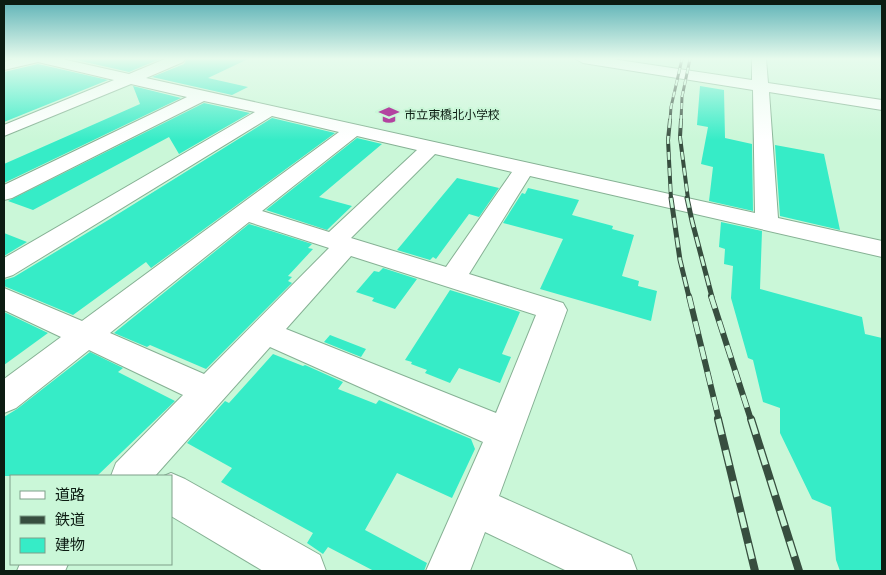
<svg xmlns="http://www.w3.org/2000/svg" width="886" height="575" font-family="'Varela Round','Noto Sans JP',sans-serif">
<style>
.building{fill:#36ecc7}
.lines{fill:none;stroke-linecap:round;stroke-linejoin:round}
.minor-casing{stroke:#86b194;stroke-width:2}
.minor{fill:#fff;fill-rule:evenodd}
.rail-far4-casing{stroke:#374e3f;stroke-width:3}
.rail-far3-casing{stroke:#374e3f;stroke-width:4}
.rail-far2-casing{stroke:#374e3f;stroke-width:5}
.rail-far1-casing{stroke:#374e3f;stroke-width:6}
.rail-casing{stroke:#374e3f;stroke-width:8}
.rail-far4{stroke:#caf7d8;stroke-width:2;stroke-dasharray:6;stroke-linecap:butt}
.rail-far3{stroke:#caf7d8;stroke-width:2.5;stroke-dasharray:8;stroke-linecap:butt}
.rail-far2{stroke:#caf7d8;stroke-width:3;stroke-dasharray:10;stroke-linecap:butt}
.rail-far1{stroke:#caf7d8;stroke-width:4.5;stroke-dasharray:13;stroke-linecap:butt}
.rail{stroke:#caf7d8;stroke-width:5.5;stroke-dasharray:16;stroke-linecap:butt}
.labels{text-anchor:middle;dominant-baseline:central;stroke-width:4;stroke-linejoin:round;paint-order:stroke}
.far-poi-label{font-size:12px;fill:#0c1c12;stroke:#caf7d8;text-anchor:start}
</style>
<rect width="100%" height="100%" fill="#caf7d8"/>
<path class="building" d="M72,59H160L129,72Z
M187,59H248L208,78L248,87L232,95L152,77L184,64Z
M38,64L108,80L4,122V72Z
M133,86L181,98L4,183V164L140,104Z
M700,86L724,90L725,138L752,144L753,211L709,201L713,167L701,164L708,127L697,125Z
M204,103L250,113L179,154L169,137L33,210L8,201Z
M272,118L335,133L151,268L146,262L73,315L4,286V280L14,277L110,219Z
M357,138L382,144L319,197L352,206L327,230L266,210Z
M775,145L824,154L840,230L780,216Z
M457,178L499,188L479,217L469,214L436,259L433,257L430,260L397,250Z
M528,188L579,200L572,215L613,226L612,229L634,235L622,276L639,281L638,286L657,291L651,321L540,289L563,239L503,223L522,193L525,194Z
M721,222L762,231L760,289L862,317L865,334L882,338V571H840L836,560L831,507L812,499L780,433V408L763,402L753,360L748,358L731,298L733,266L724,264L725,249L719,247Z
M249,224L312,244L308,248L313,249L288,276L292,277L288,281L292,283L206,369L150,345L147,347L114,333Z
M4,233L27,242L4,256Z
M383,268L417,279L395,309L372,301L374,298L356,292L374,271L379,272Z
M450,290L520,312L502,354L511,357L500,383L459,368L450,383L425,373L427,370L411,364L412,362L405,360Z
M4,312L48,333L4,365Z
M330,335L366,349L361,357L324,342Z
M90,352L123,368L118,372L175,401L97,476H4V417L17,409Z
M273,354L303,366L305,365L343,382L338,389L376,404L379,400L471,439L475,449L452,498L397,473L365,530L427,563L424,571H374L328,547L323,554L307,543L313,533L221,482L232,468L187,443L225,401L229,403Z"/>
<g class="lines">
<defs>
<path id="minor" d="M14,59H62L129,74L165,59H185L183,62L146,78L755,213L753,90L583,63L576,59H612L752,80V59H766L768,83L882,100V110L769,92L778,218L882,241V257L530,176L469,274L563,303L567,310L499,496L631,555L637,571H567L485,532L470,571H426L483,442L270,347L155,476H111L116,463L183,395L89,350L16,408L4,413V379L61,337L4,310V288L82,321L339,132L272,116L13,275L4,278V258L255,112L204,101L12,198L4,200V185L187,97L131,84L4,136V125L114,80L38,62L4,70V62ZM357,136L417,150L329,232L262,211ZM435,154L512,172L446,267L351,238ZM249,222L329,248L204,374L110,333ZM351,256L536,315L496,413L286,329Z
M171,473L185,479L320,555L326,571H263L171,516V476H164Z
M20,564H68L65,571H17Z"/>
</defs>
<use href="#minor" class="minor-casing"/>
<use href="#minor" class="minor"/>
<defs>
<path id="rail-far4" d="M670,121L671,107L682,59
M681,121L682,97L690,59"/>
<path id="rail-far3" d="M670,120L668,140L671,199
M681,120L680,137L688,199"/>
<path id="rail-far2" d="M671,198L680,260L689,297
M687,198L692,221L712,297"/>
<path id="rail-far1" d="M689,296L719,420
M711,296L751,420"/>
<path id="rail" d="M718,419L755,571
M751,419L799,571"/>
</defs>
<use href="#rail-far4" class="rail-far4-casing"/>
<use href="#rail-far3" class="rail-far3-casing"/>
<use href="#rail-far2" class="rail-far2-casing"/>
<use href="#rail-far1" class="rail-far1-casing"/>
<use href="#rail" class="rail-casing"/>
<use href="#rail-far4" class="rail-far4"/>
<use href="#rail-far3" class="rail-far3"/>
<use href="#rail-far2" class="rail-far2"/>
<use href="#rail-far1" class="rail-far1"/>
<use href="#rail" class="rail"/>
</g>
<linearGradient id="sky" x2="0" y2="1"><stop stop-color="#5db2b6"/><stop offset="0.42" stop-color="#e7fbed"/><stop offset="1" stop-color="#e7fbed" stop-opacity="0"/></linearGradient>
<rect width="886" height="140" fill="url(#sky)"/>
<defs>
<symbol id="school-bare" viewBox="-9 -9 18 18"><path d="M0-5L7-2L0 1L-7-2ZM-4 1L0 2.5L4 1V4Q0 6-4 4Z" fill="#b343a0" stroke="#caf7d8" stroke-width="2.5" paint-order="stroke"/></symbol>
</defs>
<g fill-rule="evenodd">
<use href="#school-bare" x="375" y="101" width="28" height="28"/>
</g>
<g class="labels">
<g class="far-poi-label">
<text x="404" y="115">市立東橋北小学校</text>
</g>
</g>
<rect width="886" height="575" fill="none" stroke="#0c1c12" stroke-width="10"/>
<rect x="10" y="475" width="162" height="90" fill="#caf7d8" stroke="#7e9f89"/>
<rect x="20" y="491" width="25" height="8" fill="#ffffff" stroke="#7e9f89"/>
<text x="55" y="500" font-size="15" fill="#0c1c12">道路</text>
<rect x="20" y="516" width="25" height="8" fill="#374e3f" stroke="#7e9f89"/>
<text x="55" y="525" font-size="15" fill="#0c1c12">鉄道</text>
<rect x="20" y="538" width="25" height="15" fill="#36ecc7" stroke="#7e9f89"/>
<text x="55" y="550" font-size="15" fill="#0c1c12">建物</text>
</svg>
